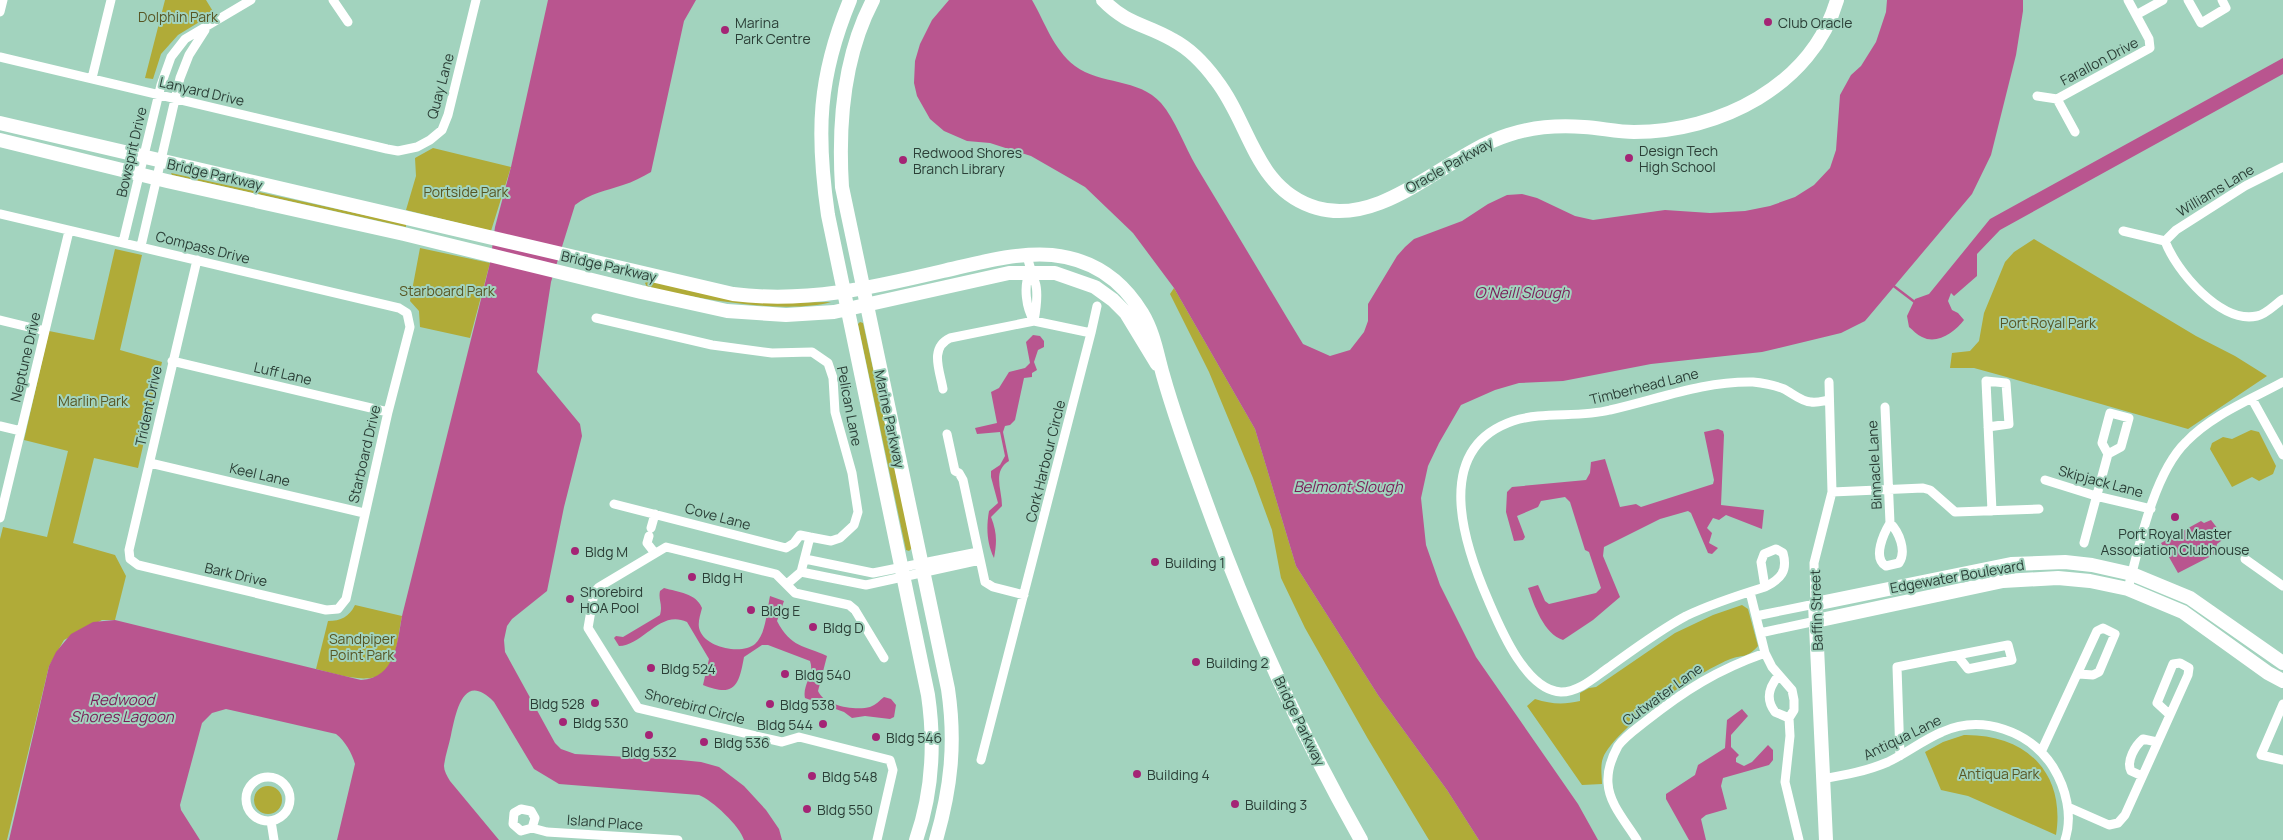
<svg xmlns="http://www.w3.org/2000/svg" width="2283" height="840" font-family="Manrope,sans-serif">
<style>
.green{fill:#b0ab38}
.water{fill:#b9558f}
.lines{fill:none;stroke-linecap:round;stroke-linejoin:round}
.stream{stroke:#b9558f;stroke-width:2.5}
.street{stroke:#fff;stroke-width:9}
.secondary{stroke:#fff;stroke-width:14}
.poi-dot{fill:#a42475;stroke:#a2d3be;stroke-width:2}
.labels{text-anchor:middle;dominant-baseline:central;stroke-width:4;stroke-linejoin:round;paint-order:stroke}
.park-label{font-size:14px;fill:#585624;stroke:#a2d3be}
.poi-label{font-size:14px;fill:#2b3f37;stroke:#a2d3be;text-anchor:start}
.street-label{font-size:14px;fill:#2b3f37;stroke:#a2d3be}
.water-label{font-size:15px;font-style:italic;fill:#791c57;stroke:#a2d3be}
</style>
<rect width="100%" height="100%" fill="#a2d3be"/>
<path class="green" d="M165,0H206L214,13L178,35L161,54L153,79L145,78Z
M433,148L511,167L491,231L406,210L416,176L415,158Z
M171,173L406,224V227L172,175Z
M2034,239L2196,336L2235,356L2267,376L2188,429L2003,376L1974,368H1950L1952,353L1970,351L1979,341L1984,313L2005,262L2014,252Z
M420,248L490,263L470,338L420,327L419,311L410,301Z
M115,249L142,255L120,350L162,362L138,468L94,458L73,543L115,555L126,576L115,620H102L64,640L49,666L7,840H0V539L3,527L47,537L68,451L24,440L49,331L94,340Z
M648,281L761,303L831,302C785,315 694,298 647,287L645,283Z
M1174,288L1255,429L1296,566L1378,695L1447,790L1479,840H1429L1368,739L1305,628L1281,578L1272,530L1253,478L1209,372L1170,294Z
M860,322L863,323L912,548L909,551L906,550L858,324Z
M2251,430L2259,432L2276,466L2273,474L2259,481L2252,477L2232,487L2210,449L2212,443L2223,437L2232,439Z
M355,605L402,616C399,630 398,645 393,659C383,692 339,674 316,669L328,621C341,621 349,617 355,605Z
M1742,605L1748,609L1758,646C1747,659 1742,654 1728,660C1697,673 1616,727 1603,758C1600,765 1602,777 1602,784L1582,785L1527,706L1535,699C1551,704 1563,705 1580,701V693L1589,688L1596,687L1675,633L1713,615Z
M1964,735C2025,734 2066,772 2056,835L1968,796L1941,790L1925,752L1943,742Z
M254 800a14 14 0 1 1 28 0a14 14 0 1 1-28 0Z"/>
<path class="water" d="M548,0H696L684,21L651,172C642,177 633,182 623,185C606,191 590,193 575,205L551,282L537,372L580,424L582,436L564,507L547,591L512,619L507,626L504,640L505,652L555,743L561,749L575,754L681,760L701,762L719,767L744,786L766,810L779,829L782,840H744C740,826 712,800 699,795L559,784L534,769L494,702C463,670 456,713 451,735C449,745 445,756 444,766C444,771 447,776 450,781L499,840H337L355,764C352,753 345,741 336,734L226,709L212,713L202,723L180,805L181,810L200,840H9L49,666L56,652L71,634L93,622L115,620L361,680C396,678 397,642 402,616L490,263L495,227L511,167Z
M949,0H1032C1045,22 1053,49 1075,66C1100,85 1139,78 1161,103C1175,119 1185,147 1196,166C1232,225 1267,285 1303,344L1330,356L1350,350L1364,332L1368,321V304L1397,256L1405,247L1414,239L1462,221L1488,204L1507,195L1522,194L1537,198L1575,216L1593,220L1665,210L1710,213L1745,211L1770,206L1795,197L1814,185L1830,168L1836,150L1840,95L1851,75L1861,66L1876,42L1886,12L1887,0H2023V11L2016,55L1991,155L1972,194L1865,321L1841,333L1762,352L1651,364L1563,381L1519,383L1495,390L1461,405L1439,443L1428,466L1421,498L1426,545L1440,585L1476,657L1578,804L1598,840H1479L1447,790L1378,695L1296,566L1255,429L1174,288L1133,233L1085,187L1031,156L990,143L967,141L944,131L930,119L917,96L914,83L915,61L920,44L932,20Z
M2283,58V74L2000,230L1977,254V276L1954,296L1951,293L1948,301L1952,310L1958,313L1964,320C1955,332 1937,345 1922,337C1917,335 1913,330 1909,327L1907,316L1915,299L1929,294L1990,219Z
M1033,335L1040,336L1044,341V347L1038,350L1034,362L1037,370L1032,373V377L1024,378L1015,420L1010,425L1005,426L1003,432L1009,461C992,471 1002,490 1002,506L991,517C997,532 997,542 994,558C987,543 986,529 989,511L998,503L991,477V471L1000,465L1005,456L1000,432L977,434L975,428L997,423L991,392L999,388L1009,372L1025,368L1030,363L1026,342Z
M1718,429L1723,431L1724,435L1721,505L1764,510L1762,529L1726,515L1719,520L1713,518L1707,528L1712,533L1709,543L1718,548L1712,554L1708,553L1691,513L1688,511L1660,519L1604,547L1603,556L1620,597L1593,620L1563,640C1544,634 1534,605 1528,588L1538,585L1545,601L1549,604L1596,593L1601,588L1589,552L1585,550L1570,502L1565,497L1541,501L1538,507L1517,516L1525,537L1523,540L1514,541L1506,512L1507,492L1512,487L1586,480L1590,473L1591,462L1605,459L1620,507L1636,504L1641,507L1713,484L1714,480L1704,432Z
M2211,520L2225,538L2217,544L2215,554L2178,573L2161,543L2201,521L2204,523Z
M664,588C678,592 696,593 702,608C700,616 697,624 700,631C707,648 742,655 755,644C766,634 767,610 770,596L784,601L777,621C791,648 804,645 827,656L818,691C824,706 856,711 870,707C876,705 880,700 884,697L891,699L896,705L894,717L890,719L865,716L852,718L844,712L805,698C802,685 815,674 810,661L768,645H762L744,657C739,685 735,698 703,685L709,659L687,622C660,609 644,645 619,646L614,638L616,636L623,637L660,615C663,604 658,600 660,591Z
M1742,709L1748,716L1731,735V747L1739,755L1736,758V762L1744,766L1752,762L1768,745L1773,750V760L1769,765L1723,778L1721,786L1727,809L1706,815L1701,819L1706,840H1689L1666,799V794L1695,775L1698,765L1725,748L1727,720Z"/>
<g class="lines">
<path class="stream" d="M1891,284L1916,303"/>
<path class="street" d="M333,0L348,22
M2188,0L2201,23L2226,8L2222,0
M0,12L3,0
M2136,15L2163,0
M0,57L387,149L398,151L417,147L430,140L442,130L448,115L476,0
M92,78L111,0
M2037,96L2057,99L2150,48L2149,39L2128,0
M2057,99L2075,132
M0,214L399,308L407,313L410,327L388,412L346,599L338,609L326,610L138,565L130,559L129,550L197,260
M2123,231L2165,241
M2165,241C2176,271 2221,324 2257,316C2267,314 2275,304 2283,299
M2165,241L2176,230L2245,186L2283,167
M123,242L161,85L171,57L185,39L251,0
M141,246L180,78L189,55L205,30
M1027,255C1029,265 1032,273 1035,282C1039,293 1036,310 1034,321
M1030,272C1023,286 1026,308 1034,321
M596,318L712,345L772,353L812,352L828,363L833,378L835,412L852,473L858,512L854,525L840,538L831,541L810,537L801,572L787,584
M0,320L45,331
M1091,333L1097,306
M172,361L388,412
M943,389C940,371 929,348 950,338L1034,321L1091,333L981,760
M2252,399L2283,455
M1885,407L1890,523C1899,532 1907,551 1899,563L1886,566C1872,558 1884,533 1890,523
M0,426L21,431
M1988,427L2009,424L2006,383L1986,381L1992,511
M947,434L955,471L959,473L963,480L985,582L993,587L1024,595
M150,463L364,513
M2045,480L2096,496L2151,509
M1832,492L1923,488L1930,490L1955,512L2039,509
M614,504L786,548L794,543L800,535L810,537
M0,518L69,231
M651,528L655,514
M649,536L647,543L654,552
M2084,543L2108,454L2121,447L2129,418L2110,413L2102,443L2108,454
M805,559L873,573L978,552
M2245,559L2283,586
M801,572L866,585L980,560
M1765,587C1781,579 1788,571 1783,553L1776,549L1764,554L1761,562L1765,587C1739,595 1711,604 1686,616C1658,631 1633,650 1608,668C1595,677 1579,692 1561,692C1526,690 1501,630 1489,602C1464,545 1431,449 1513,421C1544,411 1578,418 1610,410C1659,399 1703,381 1753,382C1764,383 1774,385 1784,389C1792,393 1802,402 1811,402C1817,403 1823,401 1829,400
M2128,589C2139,546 2154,473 2186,442C2212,415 2250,400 2283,382
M1750,592L1765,653L1772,667L1792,690L1794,700V710L1789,718L1790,736L1785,782L1799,840
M1756,616L1815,604L1814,563L1832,492L1829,382
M1760,633L1816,621
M1779,675C1769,687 1765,699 1775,712L1789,718
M2283,704L2261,755L2283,760
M2042,750L2097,631L2103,628L2115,634L2099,672L2093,675L2079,674
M1900,756L1897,667L1957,655L1968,669L2012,660L2008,645L1957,655
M2142,776L2131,771C2126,761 2135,746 2143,739L2157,742
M246 799a22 22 0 1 1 44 0a22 22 0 1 1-44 0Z
M1822,779C1845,775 1867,771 1888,762C1907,753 1923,740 1942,732C1982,714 2030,731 2053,767C2066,788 2073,816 2065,840
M2068,807L2109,825L2118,823L2125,815L2188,675L2189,668L2180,663L2173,664L2157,703L2170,715
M271,821L274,840
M532,828L535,818L531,811L521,809L514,813L513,824L521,831L532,828L547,832L678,840
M877,840L893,770L890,760L799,737L782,742L638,708L588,628L594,593L599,587L666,547L776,574L795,593L849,605L855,610L884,658
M1637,840C1626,822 1609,804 1608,783C1607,770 1612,757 1618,746C1625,736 1636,729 1646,721C1685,690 1717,670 1765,653"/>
<path class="secondary" d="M850,0C818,77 816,133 828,215L928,695C935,743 932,794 916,840
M873,0C843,57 838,123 842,187L948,689C956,743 951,788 936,840
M1103,0C1127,25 1146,24 1173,40C1190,49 1205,65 1216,80C1251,125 1255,190 1317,208C1384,227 1447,154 1508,135C1532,127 1558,125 1584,127C1601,128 1617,132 1634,132C1719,132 1812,86 1837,0
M0,123L733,294C807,303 871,288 943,271C978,263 1016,252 1052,255C1092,259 1122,280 1142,313C1154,333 1157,354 1163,375C1177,425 1196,475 1214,524C1254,632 1304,739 1361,840
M0,140L167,181L404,234L641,292L727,311L786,315L834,312L1009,273H1055L1095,287L1113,300L1126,313L1157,364
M1816,621L2003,581L2058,578L2090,581L2128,589L2183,612L2268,673L2283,681
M1826,840L1815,604L2011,564L2065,562L2092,565L2132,574L2190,598L2283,663"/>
</g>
<g class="poi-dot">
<circle cx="1768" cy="22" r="5"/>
<circle cx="725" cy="30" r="5"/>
<circle cx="1629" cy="158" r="5"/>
<circle cx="903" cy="160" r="5"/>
<circle cx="2175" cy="517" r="5"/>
<circle cx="575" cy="551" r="5"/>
<circle cx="1155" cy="562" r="5"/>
<circle cx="692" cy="577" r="5"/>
<circle cx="570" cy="599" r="5"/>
<circle cx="751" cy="610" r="5"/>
<circle cx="813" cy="627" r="5"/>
<circle cx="1196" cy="662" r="5"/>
<circle cx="651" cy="668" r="5"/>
<circle cx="785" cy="674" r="5"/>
<circle cx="595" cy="703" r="5"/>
<circle cx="770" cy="704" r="5"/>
<circle cx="563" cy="722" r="5"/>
<circle cx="823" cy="724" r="5"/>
<circle cx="649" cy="735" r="5"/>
<circle cx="876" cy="737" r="5"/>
<circle cx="704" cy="742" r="5"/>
<circle cx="1137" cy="774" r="5"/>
<circle cx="812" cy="776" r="5"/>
<circle cx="1235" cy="804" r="5"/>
<circle cx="807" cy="809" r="5"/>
</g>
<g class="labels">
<g class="park-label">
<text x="178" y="16">Dolphin Park</text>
<text x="466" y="191">Portside Park</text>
<text x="447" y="290">Starboard Park</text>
<text x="2048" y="322">Port Royal Park</text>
<text x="93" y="400">Marlin Park</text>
<text x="362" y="638">Sandpiper<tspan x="362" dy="16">Point Park</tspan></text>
<text x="1999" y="773">Antiqua Park</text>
</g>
<g class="poi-label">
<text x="735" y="22">Marina<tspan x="735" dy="16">Park Centre</tspan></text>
<text x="1778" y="22">Club Oracle</text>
<text x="1639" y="150">Design Tech<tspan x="1639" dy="16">High School</tspan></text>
<text x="913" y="152">Redwood Shores<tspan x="913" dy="16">Branch Library</tspan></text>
<text x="2175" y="533" text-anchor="middle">Port Royal Master<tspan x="2175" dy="16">Association Clubhouse</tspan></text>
<text x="585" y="551">Bldg M</text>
<text x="1165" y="562">Building 1</text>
<text x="702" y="577">Bldg H</text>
<text x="580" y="591">Shorebird<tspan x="580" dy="16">HOA Pool</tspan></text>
<text x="761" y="610">Bldg E</text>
<text x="823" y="627">Bldg D</text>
<text x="1206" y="662">Building 2</text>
<text x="661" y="668">Bldg 524</text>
<text x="795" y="674">Bldg 540</text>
<text x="585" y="703" text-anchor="end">Bldg 528</text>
<text x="780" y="704">Bldg 538</text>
<text x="573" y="722">Bldg 530</text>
<text x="813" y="724" text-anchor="end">Bldg 544</text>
<text x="886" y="737">Bldg 546</text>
<text x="714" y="742">Bldg 536</text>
<text x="649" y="751" text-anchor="middle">Bldg 532</text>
<text x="1147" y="774">Building 4</text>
<text x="822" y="776">Bldg 548</text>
<text x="1245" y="804">Building 3</text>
<text x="817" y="809">Bldg 550</text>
</g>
<g class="street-label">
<text transform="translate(2099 61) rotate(-28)">Farallon Drive</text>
<text transform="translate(440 86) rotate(-75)">Quay Lane</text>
<text transform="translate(202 91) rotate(13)">Lanyard Drive</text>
<text transform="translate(131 152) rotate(-77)">Bowsprit Drive</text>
<text transform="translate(1449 165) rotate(-29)">Oracle Parkway</text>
<text transform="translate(215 174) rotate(13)">Bridge Parkway</text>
<text transform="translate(2215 190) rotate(-31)">Williams Lane</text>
<text transform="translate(203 247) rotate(14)">Compass Drive</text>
<text transform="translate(609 266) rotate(13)">Bridge Parkway</text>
<text transform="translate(25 357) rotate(-77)">Neptune Drive</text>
<text transform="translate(283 373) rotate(13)">Luff Lane</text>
<text transform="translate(1644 386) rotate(-14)">Timberhead Lane</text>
<text transform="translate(148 406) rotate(-78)">Trident Drive</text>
<text transform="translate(850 406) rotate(79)">Pelican Lane</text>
<text transform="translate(890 419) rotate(78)">Marine Parkway</text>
<text transform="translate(364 454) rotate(-77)">Starboard Drive</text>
<text transform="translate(1045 461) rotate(-76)">Cork Harbour Circle</text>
<text transform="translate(1874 465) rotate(-93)">Binnacle Lane</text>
<text transform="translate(260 474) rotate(13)">Keel Lane</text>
<text transform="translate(2101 481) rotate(15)">Skipjack Lane</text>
<text transform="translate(718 516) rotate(15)">Cove Lane</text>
<text transform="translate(236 574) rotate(13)">Bark Drive</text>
<text transform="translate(1957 576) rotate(-10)">Edgewater Boulevard</text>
<text transform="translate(1816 610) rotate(-92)">Baffin Street</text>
<text transform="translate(1662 694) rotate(-36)">Cutwater Lane</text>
<text transform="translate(695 706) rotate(15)">Shorebird Circle</text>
<text transform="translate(1300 721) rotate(64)">Bridge Parkway</text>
<text transform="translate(1902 737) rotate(-26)">Antiqua Lane</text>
<text transform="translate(605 822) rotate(4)">Island Place</text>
</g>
<g class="water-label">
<text x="1522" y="292">O'Neill Slough</text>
<text x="1348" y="486">Belmont Slough</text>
<text x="122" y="699">Redwood<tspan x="122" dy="17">Shores Lagoon</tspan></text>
</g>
</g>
</svg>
